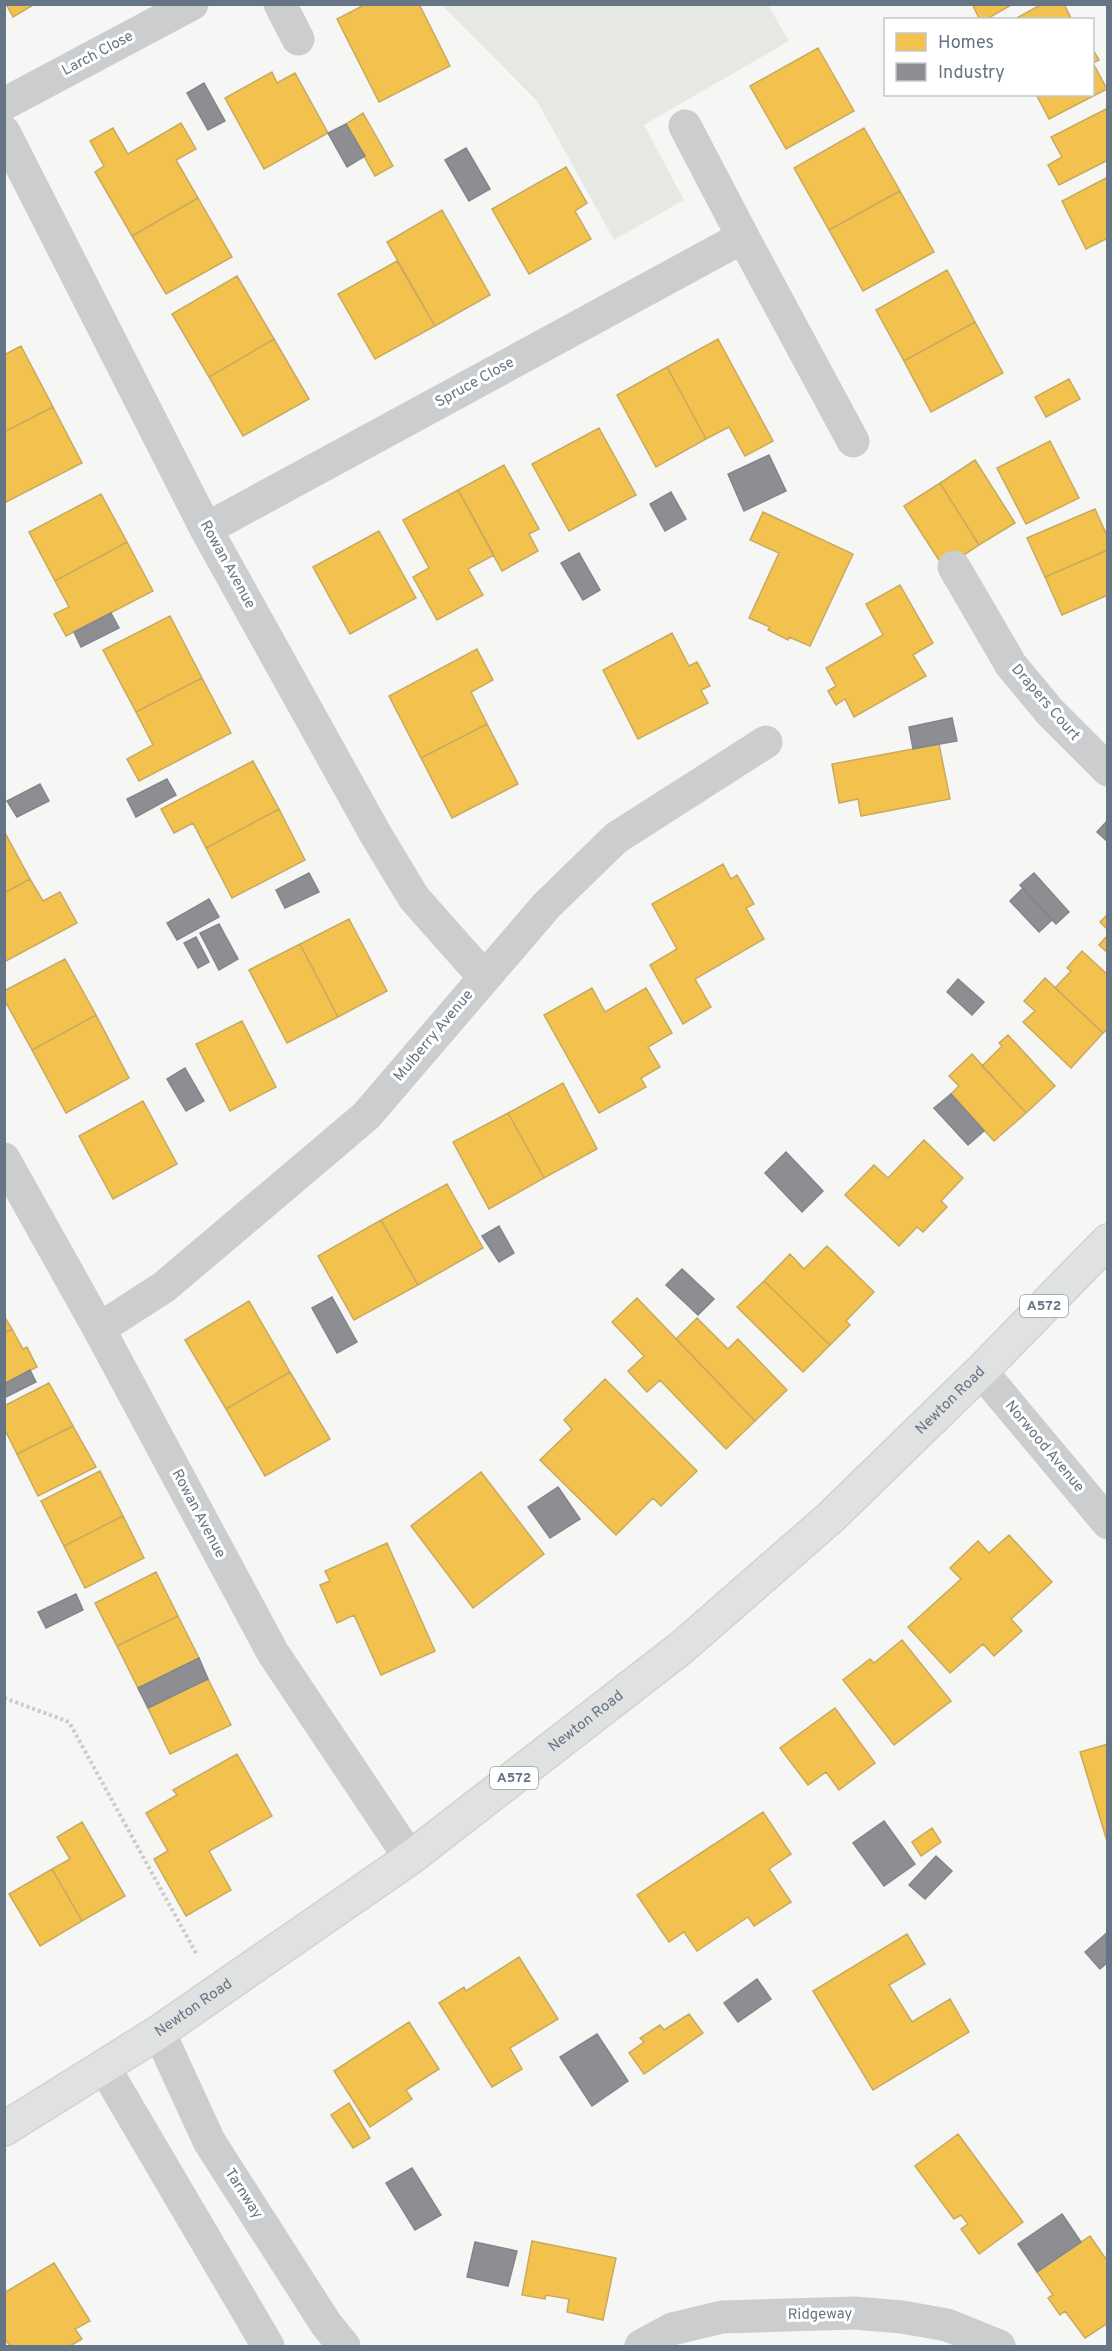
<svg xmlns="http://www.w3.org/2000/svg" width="1112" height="2351" font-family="Overpass,sans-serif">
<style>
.green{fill:#e6e9e3}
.homes{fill:#f2c14e;stroke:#c8aa5e;stroke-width:1.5}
.industry{fill:#8d8d92;stroke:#81868e;stroke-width:1.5}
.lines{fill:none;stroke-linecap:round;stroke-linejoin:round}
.primary-casing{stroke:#d2d2d3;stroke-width:36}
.path{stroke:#cacbcb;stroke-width:4;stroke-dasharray:3 3;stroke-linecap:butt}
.street{stroke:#cccdce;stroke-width:33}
.primary{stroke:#e0e1e1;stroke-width:33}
.labels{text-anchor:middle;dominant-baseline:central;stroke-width:6;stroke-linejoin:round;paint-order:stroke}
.shield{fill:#fff;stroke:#949eaa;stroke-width:1.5}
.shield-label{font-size:14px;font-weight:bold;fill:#667585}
.street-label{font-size:15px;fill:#667585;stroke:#fff}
</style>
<rect width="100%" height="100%" fill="#f6f6f5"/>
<path class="green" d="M442,5H768L789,41L644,125L684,200L614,240L537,101Z"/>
<path class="homes" d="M6,4H35L13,17Z
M366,4H419L450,66L379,102L337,19Z
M972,4H1013L985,20H980Z
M1042,4H1064L1072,20H1013Z
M818,48L854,111L786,149L750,86Z
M1092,48L1099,60L1093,63L1107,89L1049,119L1036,94H1092Z
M272,72L277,83L295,73L328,133L264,169L225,98Z
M1108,108V160L1059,185L1048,165L1062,157L1051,137Z
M363,113L393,166L375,176L346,124Z
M181,123L196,149L176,160L198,198L132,236L95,172L104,166L90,141L113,128L128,154Z
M864,128L900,191L829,230L794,168Z
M566,167L587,203L575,211L591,239L529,274L492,209Z
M1108,177V238L1086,249L1062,201Z
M900,191L934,252L863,291L829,230Z
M198,198L232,257L166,294L132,236Z
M442,210L490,295L435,326L387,242Z
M397,261L435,326L375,359L338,294Z
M947,270L975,322L904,361L876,310Z
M237,276L274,339L209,377L172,314Z
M975,322L1003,373L931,412L904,361Z
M274,339L309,399L243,436L209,377Z
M718,339L773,441L745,456L729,427L706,439L667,367Z
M21,346L53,407L4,432V355Z
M667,367L706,439L656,467L617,395Z
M1069,379L1080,399L1046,417L1035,397Z
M53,407L82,463L4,503V432Z
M599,428L636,495L569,531L532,464Z
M1050,441L1079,498L1026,524L997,468Z
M975,460L1015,523L979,545L940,483Z
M504,465L539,529L529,534L538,551L502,571L458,490Z
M940,483L979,545L944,568L904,506Z
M458,490L494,555L468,569L483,595L437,620L413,577L429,568L403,520Z
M101,494L127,542L55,581L29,532Z
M1095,509L1108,538V550L1045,577L1027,538Z
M763,512L853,554L810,646L789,637L788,640L768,630L770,627L749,618L779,553L750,540Z
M379,531L416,598L350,634L313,567Z
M127,542L153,591L66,636L54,614L69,607L55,581Z
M1108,550V595L1062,615L1045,577Z
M900,585L933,643L913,655L926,676L854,717L845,699L836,705L828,691L836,686L826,668L883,635L866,604Z
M170,616L202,678L136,712L103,650Z
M672,633L689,666L697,662L710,686L701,690L708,703L638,739L603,670Z
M477,649L493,680L471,692L487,724L421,758L389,696Z
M202,678L231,733L139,781L127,759L153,745L136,712Z
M487,724L518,784L452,818L421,758Z
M939,744L950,799L861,816L858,799L839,803L832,764Z
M253,761L279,809L206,848L193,823L174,833L161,809Z
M279,809L305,860L232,898L206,848Z
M4,831L30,879L4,893Z
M723,864L731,879L737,875L754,904L746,908L764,939L695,979L711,1007L683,1024L650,965L677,949L652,904Z
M30,879L43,901L60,892L77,923L4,962V893Z
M1108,914V930L1100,922Z
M349,919L387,991L338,1017L300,944Z
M1108,935V953L1099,945Z
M300,944L338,1017L287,1043L249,970Z
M1082,951L1108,975V1029L1103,1033L1055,988L1071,971L1067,968Z
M65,959L96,1015L32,1050L4,999V991Z
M1045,978L1103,1033L1071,1068L1023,1022L1035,1011L1024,1001Z
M592,988L605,1012L646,988L672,1033L648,1047L660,1067L641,1078L646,1087L599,1113L544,1015Z
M96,1015L129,1078L66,1113L32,1050Z
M242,1021L276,1087L230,1111L196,1044Z
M1008,1035L1055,1086L1026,1113L982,1066L1002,1046L999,1043Z
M972,1054L1026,1113L994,1141L951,1094L959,1086L949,1076Z
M563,1083L597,1149L544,1178L508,1113Z
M143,1101L177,1164L113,1199L79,1136Z
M508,1113L544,1178L489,1209L453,1142Z
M924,1140L963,1178L941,1201L947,1207L923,1232L917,1227L899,1246L845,1195L874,1165L888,1178Z
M447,1184L483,1248L418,1285L381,1220Z
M381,1220L418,1285L354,1320L318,1256Z
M827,1246L874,1292L846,1321L850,1325L830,1345L764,1281L790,1254L804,1269Z
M764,1281L830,1345L803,1372L737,1307Z
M637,1298L755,1421L726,1449L660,1380L647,1392L628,1371L644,1356L612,1322Z
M249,1301L290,1372L226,1409L185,1340Z
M4,1316L12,1329L4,1333Z
M697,1318L728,1349L738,1339L787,1390L755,1421L676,1339Z
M12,1329L23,1349L27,1347L37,1367L4,1384V1333Z
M290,1372L330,1439L265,1476L226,1409Z
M605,1379L697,1471L661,1506L653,1498L616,1535L540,1460L572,1429L564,1420Z
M49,1383L73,1426L17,1454L4,1428V1406Z
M73,1426L96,1467L38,1496L17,1454Z
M100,1471L123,1516L64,1546L41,1501Z
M481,1472L544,1554L473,1608L411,1526Z
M123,1516L144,1558L85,1588L64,1546Z
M1009,1535L1052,1582L1011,1619L1022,1631L994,1656L983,1644L950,1673L908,1627L961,1579L950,1568L978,1541L989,1553Z
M387,1543L435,1651L381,1675L354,1615L337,1623L320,1585L330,1581L325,1571Z
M156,1572L178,1616L117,1646L95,1603Z
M178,1616L199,1658L138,1688L117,1646Z
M902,1640L951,1701L894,1745L843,1680L870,1659L874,1663Z
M208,1679L231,1725L170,1754L148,1708Z
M835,1708L875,1763L839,1790L826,1772L808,1785L780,1748Z
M1108,1744V1841H1107L1080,1752Z
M237,1754L272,1816L209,1851L231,1890L186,1916L154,1859L168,1851L146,1813L177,1795L173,1790Z
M763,1812L791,1854L769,1869L791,1902L754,1926L748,1917L697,1951L684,1932L669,1942L637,1895Z
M82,1822L125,1896L82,1921L52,1869L70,1859L57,1837Z
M932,1828L941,1842L921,1856L912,1842Z
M52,1869L82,1921L40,1946L9,1894Z
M907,1934L925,1964L889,1985L912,2022L950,1999L969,2032L873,2090L813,1991Z
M519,1957L558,2019L510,2048L522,2069L492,2087L439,2003L464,1987L466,1991Z
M689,2014L703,2033L644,2074L629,2053L644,2042L640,2038L660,2025L664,2030Z
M409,2022L439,2069L406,2090L412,2099L370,2127L334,2071Z
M349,2103L370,2138L353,2148L331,2115Z
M958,2134L1023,2222L979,2254L961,2229L968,2224L961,2215L954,2219L915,2166Z
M1090,2236L1108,2262V2323L1085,2338L1065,2311L1060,2315L1048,2298L1053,2295L1037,2272Z
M532,2241L616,2258L603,2320L567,2312L569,2299L546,2295L545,2299L522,2295Z
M54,2263L90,2321L75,2329L82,2339L70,2346H10L4,2338V2293Z"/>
<path class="industry" d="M204,83L225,121L208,130L187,93Z
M346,124L365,156L347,167L328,133Z
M466,148L490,189L469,201L445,160Z
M769,455L786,491L744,511L728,474Z
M671,492L686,519L665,531L650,504Z
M579,553L600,590L583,600L561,563Z
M111,613L119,628L81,647L74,632Z
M952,718L957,741L913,749L909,727Z
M167,779L176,795L136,817L127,799Z
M40,784L49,801L17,817L7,801Z
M1108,820V842L1097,832Z
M309,873L319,892L285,908L276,890Z
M1034,873L1069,912L1056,924L1020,885Z
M1023,888L1052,920L1039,932L1010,901Z
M209,899L219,917L177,940L167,923Z
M219,924L238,959L219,970L200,933Z
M196,937L209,962L198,968L184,943Z
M958,979L984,1002L972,1015L947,992Z
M185,1068L204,1101L186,1111L167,1079Z
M951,1094L984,1131L968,1145L934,1108Z
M786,1152L823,1191L802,1212L765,1173Z
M499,1226L514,1253L499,1262L482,1236Z
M682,1269L714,1299L698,1315L666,1285Z
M332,1297L357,1342L337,1353L312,1308Z
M30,1370L36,1382L4,1398V1384Z
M558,1487L580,1519L550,1538L528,1507Z
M76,1594L83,1610L46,1628L38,1612Z
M199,1658L208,1679L148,1708L138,1688Z
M884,1821L915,1864L884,1886L853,1843Z
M936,1856L952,1871L925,1899L909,1885Z
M1108,1932V1962L1100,1969L1085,1952Z
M757,1979L771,1999L738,2022L724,2003Z
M597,2034L628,2081L592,2106L560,2057Z
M412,2168L441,2215L415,2230L386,2183Z
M1062,2214L1081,2242L1037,2272L1018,2244Z
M475,2242L517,2251L508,2286L467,2277Z"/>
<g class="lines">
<defs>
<g id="primary">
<path id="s1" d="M4,2129L159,2032L410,1858L681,1648L831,1517L981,1371L1108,1241"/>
</g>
</defs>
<use href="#primary" class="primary-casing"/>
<path class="path" d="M4,1698L69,1722L197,1955"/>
<path class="street" d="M280,4L298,39
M4,104L192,4
M685,126L743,237L853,441
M4,132L206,529L376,835L414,898L484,977
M206,529L743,237
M954,567L1011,665L1050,712L1108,770
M4,1159L99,1329L273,1653L410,1858
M99,1329L164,1287L366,1116L546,906L616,838L766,742
M981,1371L1108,1523
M159,2032L209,2141L326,2324L344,2346
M104,2067L268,2346
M641,2346L672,2329L722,2317L854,2313L902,2317L947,2325L999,2346"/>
<use href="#primary" class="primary"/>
</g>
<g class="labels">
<g class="shield">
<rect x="1020" y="1295" width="48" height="22" rx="4.5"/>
<rect x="490" y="1767" width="48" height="22" rx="4.5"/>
</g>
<g class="shield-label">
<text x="1044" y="1306">A572</text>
<text x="514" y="1778">A572</text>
</g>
<g class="street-label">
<text transform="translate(98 54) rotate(-28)">Larch Close</text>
<text transform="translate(475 383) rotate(-29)">Spruce Close</text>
<text transform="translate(227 565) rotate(61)">Rowan Avenue</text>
<text transform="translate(1045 703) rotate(49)">Drapers Court</text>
<text transform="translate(434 1036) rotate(-50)">Mulberry Avenue</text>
<text stroke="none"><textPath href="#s1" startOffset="1197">Newton Road</textPath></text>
<text transform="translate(1044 1447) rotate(50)">Norwood Avenue</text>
<text transform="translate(198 1514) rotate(62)">Rowan Avenue</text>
<text stroke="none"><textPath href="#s1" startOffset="711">Newton Road</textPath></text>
<text stroke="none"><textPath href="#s1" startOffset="225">Newton Road</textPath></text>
<text transform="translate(243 2194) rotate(57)">Tarnway</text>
<text transform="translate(820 2315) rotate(-1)">Ridgeway</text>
</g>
</g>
<rect width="1112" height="2351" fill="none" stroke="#667585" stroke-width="12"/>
<rect x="884" y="18" width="210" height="78" fill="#ffffff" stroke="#c2c8ce" stroke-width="1.5"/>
<rect x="896" y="33" width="30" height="18" fill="#f2c14e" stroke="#c2c8ce" stroke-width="1.5"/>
<text x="938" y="48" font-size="18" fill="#667585">Homes</text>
<rect x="896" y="63" width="30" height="18" fill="#8d8d92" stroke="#c2c8ce" stroke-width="1.5"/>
<text x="938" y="78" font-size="18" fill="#667585">Industry</text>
</svg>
